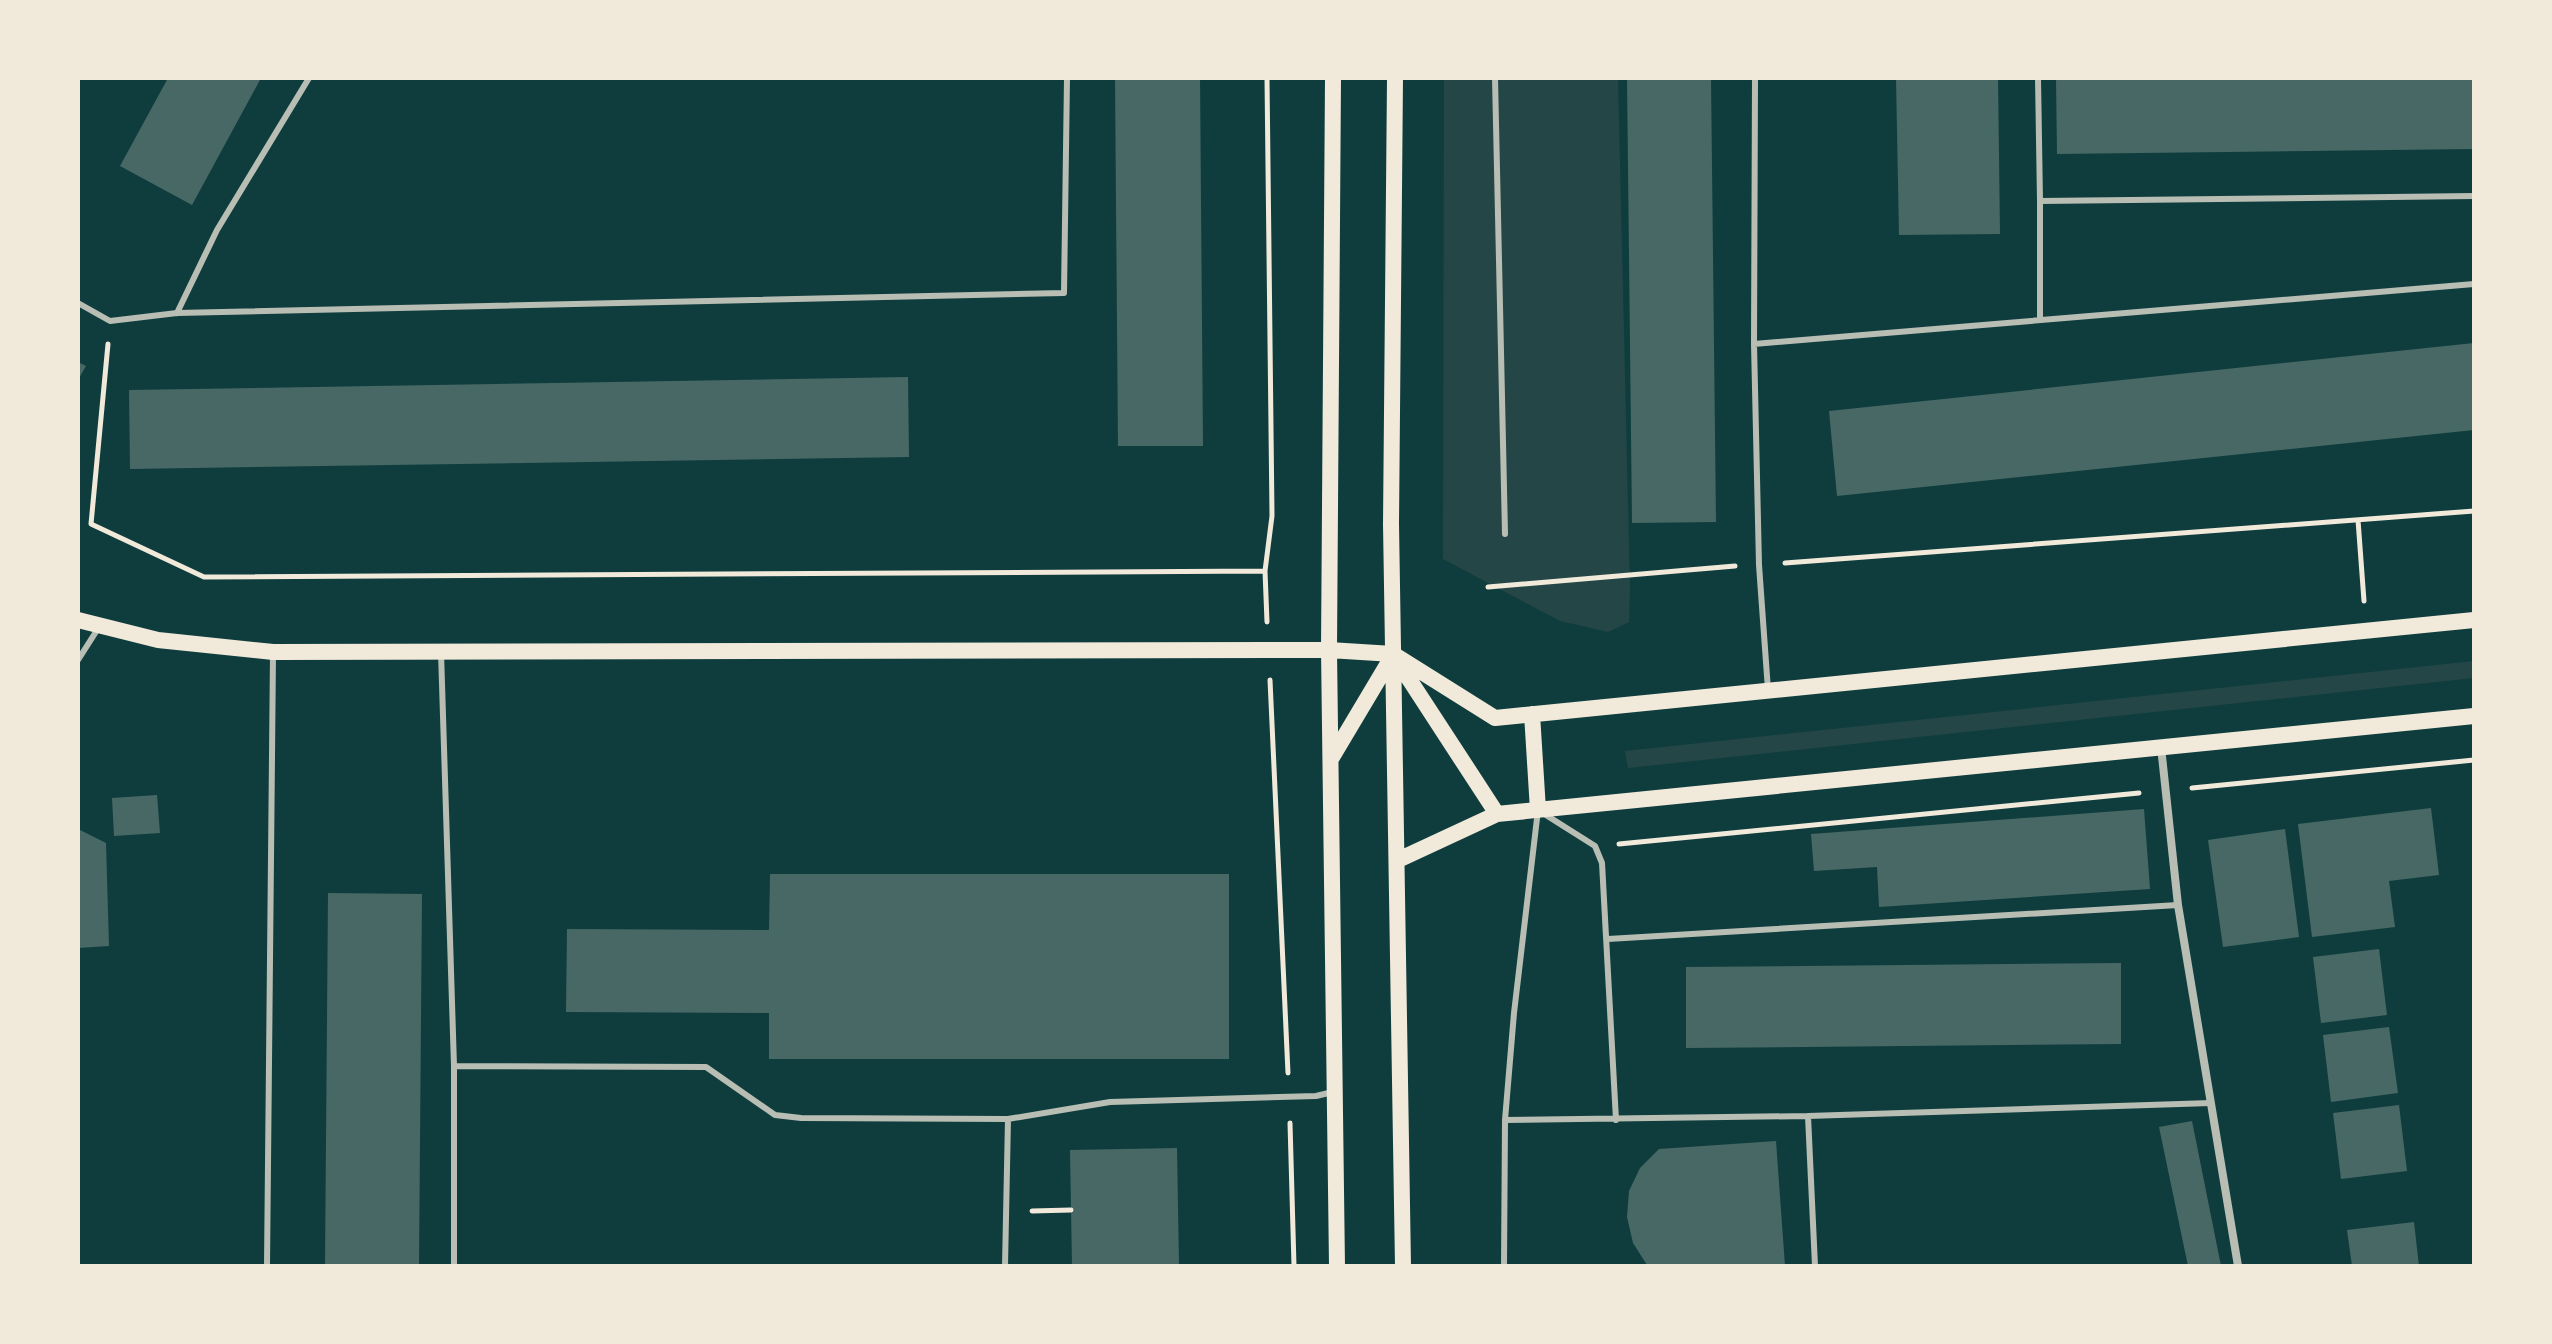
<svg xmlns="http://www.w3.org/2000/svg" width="2552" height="1344" font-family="'Fira Sans Condensed',sans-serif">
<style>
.green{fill:#244646}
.building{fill:#486865}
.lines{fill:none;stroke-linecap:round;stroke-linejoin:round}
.path{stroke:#f1e9da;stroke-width:5}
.service{stroke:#b8beb3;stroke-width:6}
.minor{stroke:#b8beb3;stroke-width:8}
.secondary{stroke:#f1e9da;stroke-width:16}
</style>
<rect width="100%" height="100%" fill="#0f3d3e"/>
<path class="green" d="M1444,78H1618L1630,591L1629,622L1608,632L1560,621L1443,559Z
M2474,661V678L1628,768L1625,751Z"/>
<path class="building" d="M168,78H261L192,205L120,166Z
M1115,78H1200L1203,446H1118Z
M1627,78H1711L1716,522L1632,523Z
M1896,78H1998L2000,234L1899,235Z
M2056,78H2474V149L2057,154Z
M2474,343V430L1837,496L1829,411Z
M78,362L86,366L78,380Z
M908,377L909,457L130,469L129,390Z
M157,795L160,833L114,836L112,798Z
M2431,808L2439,875L2389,881L2395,927L2312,937L2298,824Z
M2144,809L2150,889L1879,907L1877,867L1814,871L1811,834Z
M78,829L106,843L109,946L78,948Z
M2285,829L2299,937L2223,947L2208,840Z
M770,874H1229V1059H769V1013L566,1012L567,929L769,930Z
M328,893L422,894L419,1266H325Z
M2379,949L2387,1015L2321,1023L2313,957Z
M2121,963V1044L1686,1048V967Z
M2389,1027L2398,1093L2331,1102L2323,1035Z
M2399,1105L2407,1171L2341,1179L2333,1113Z
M2192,1121L2221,1266H2188L2159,1127Z
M1776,1141L1785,1266L1647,1265L1633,1243L1627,1217L1629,1191L1640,1168L1659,1149Z
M1177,1148L1179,1266H1072L1070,1150Z
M2414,1222L2419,1266H2352L2347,1230Z"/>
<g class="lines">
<path class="path" d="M108,344L91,524L204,577L1265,571L1272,516L1267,78
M2358,520L2364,601
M1785,563L2474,511
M1265,571L1267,622
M1488,587L1735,566
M1270,680L1288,1073
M2192,788L2474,760
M1619,844L2139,793
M1290,1123L1294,1266
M1032,1211L1071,1210"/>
<path class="service" d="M1495,78L1505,534
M2038,78L2040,201L2474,196
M78,303L110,321L177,313L1064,293L1067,78
M177,313L217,230L309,78
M2040,320V201
M1754,344L1755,78
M441,652L454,1066V1266
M78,660L99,627
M1768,690L1759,565L1754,344L2474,284
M1608,939L2178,905
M454,1066L706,1067L775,1115L801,1118L1008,1119L1110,1102L1316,1096L1333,1092
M1808,1116L1815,1266
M1505,1120L1808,1116L2211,1103
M267,1266L273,654
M1005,1266L1008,1119
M1504,1266L1505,1120L1514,1013L1538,810L1595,846L1602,863L1616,1120"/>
<path class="minor" d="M2161,747L2178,905L2238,1266"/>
<path class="secondary" d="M1333,78L1329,650L1337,1266
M1395,78L1391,524L1403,1266
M78,620L158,640L273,652L1329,650L1393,654L1495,718L2474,620
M1396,659L1497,814
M1532,714L1538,810
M1331,759L1393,655
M1398,860L1497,814L2474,716"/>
</g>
<rect width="2552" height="1344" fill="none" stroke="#f1e9da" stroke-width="160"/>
</svg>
